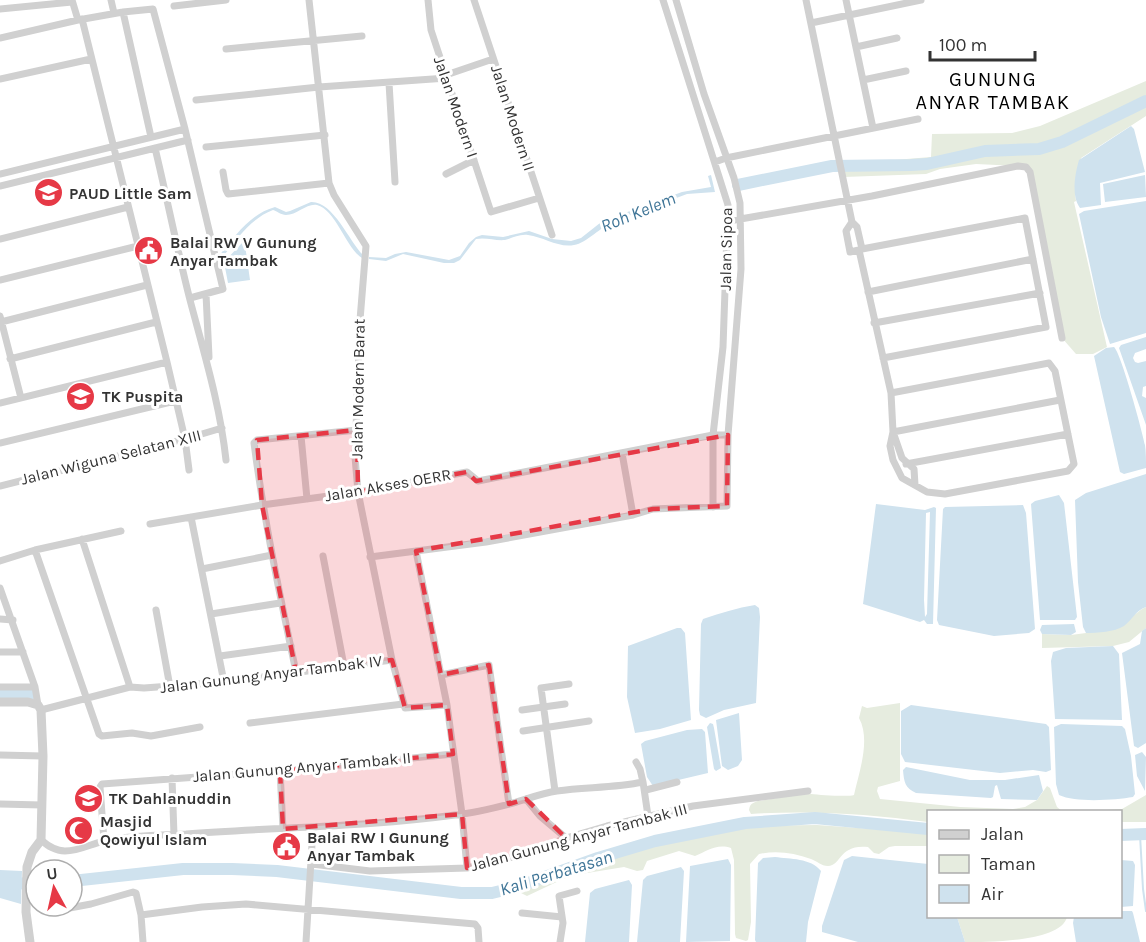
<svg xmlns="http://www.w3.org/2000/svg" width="1146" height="942" font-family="Karla,sans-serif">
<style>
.green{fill:#e6ecdf}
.water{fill:#cfe2ee;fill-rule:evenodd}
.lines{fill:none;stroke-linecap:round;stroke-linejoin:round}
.stream{stroke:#cfe2ee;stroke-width:2}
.river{stroke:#cfe2ee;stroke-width:12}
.minor{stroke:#d0d0d0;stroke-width:7}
.tertiary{stroke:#d0d0d0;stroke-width:9}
.marked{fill:#e63946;fill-opacity:0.2;stroke:#e63946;stroke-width:4.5;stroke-dasharray:12 8;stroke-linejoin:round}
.labels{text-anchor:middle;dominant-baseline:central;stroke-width:6;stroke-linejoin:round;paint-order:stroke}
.street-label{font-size:16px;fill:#333;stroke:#fff}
.poi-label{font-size:16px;font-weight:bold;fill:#333;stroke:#fff;text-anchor:start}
.water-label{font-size:18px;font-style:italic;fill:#3f7597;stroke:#fff}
.quarter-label{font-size:20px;letter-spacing:1.5px;fill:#000;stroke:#fff}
</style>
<rect width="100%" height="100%" fill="#fff"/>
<path class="green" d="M1146,81V116L1081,158L1075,193L1076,201L1074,202L1107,347L1093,354H1076L1062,338L1030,172L1018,166L976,164L940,169L926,174L844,177L840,160H894L931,157L932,134L1012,133L1040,126Z
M1146,607V628L1129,642L1113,646L1042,648V634L1071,635L1116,629L1142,609Z
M900,703V781L878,787L877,791L880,799L960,807L1013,809L1025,807L1037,800L1047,786L1050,788L1057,807L1062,811L928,812V822C868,814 812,810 751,814L749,810C750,804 752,803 758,801C775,799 794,794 811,794C820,795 848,797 854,795C859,772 871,740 859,718L862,706L867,708Z
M1146,795V822H1121L1120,812L1088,811L1122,809Z
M754,826L817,825L928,833V846H895L889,847L879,854L874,853L868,847C839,844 842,865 828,866C821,866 817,861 811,859C794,853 777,850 759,854L750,864L751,922L748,940L746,941L736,938L735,934L734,860L731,848C717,843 707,851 695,856L679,851L647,861L643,870L637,871L624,867L581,874L563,879L527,896L521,893L522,888L564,871L643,846H657L727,829Z
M957,917H1067C1061,942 988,942 965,942Z"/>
<path class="water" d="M1131,126L1134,129L1145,172L1100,183L1101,205L1080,208C1071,196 1075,174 1079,160Z
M711,175L715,192L687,194L615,221C600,227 587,243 574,245C558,248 544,237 528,235C519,234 513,238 505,240C495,241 486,237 476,239L460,260L454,263H444L403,254L386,261L369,259V257L386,258L395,254L406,252L449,260L460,256L469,243L476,237L482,235L503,237L529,231L552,239L571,241L581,238L600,223L611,218L682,192L711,187L708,176Z
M1145,175L1146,197L1105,202L1103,184Z
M1146,201V333L1110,344L1101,317L1079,214L1084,211Z
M311,202C333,201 349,241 363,255L362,258C346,248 336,210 317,205C307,203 297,215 286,215C281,215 277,211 273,210C249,219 234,243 219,262L218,257C234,238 249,214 275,207L286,212L290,211Z
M242,243L245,245L250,280L228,283L224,262Z
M1146,337V349L1135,353L1133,358L1135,362L1138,363L1146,361V386L1143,387L1142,396L1146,398V425L1119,348L1121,345Z
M1114,347C1121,353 1142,430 1145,445C1146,452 1146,461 1146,468L1124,474L1120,472L1094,356L1106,348Z
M1146,474V607C1136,610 1132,620 1124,626C1114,632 1098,633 1086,633L1083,627L1078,582L1075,500L1086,493Z
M1059,495L1064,503L1077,617L1075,620H1040L1031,504L1035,501Z
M876,504L925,510L934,507L936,508L933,624H927L924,620L920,622L863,604ZM930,512L927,614L925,617L924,600L926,513Z
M1023,505L1026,513L1035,629L1029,633L994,636L939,625L937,620L943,509L945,507Z
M755,605L759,608L760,617L756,703L724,710L706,718L700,715L699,710L701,624L703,619C720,613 737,608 755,605Z
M1074,624L1076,632L1071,635L1042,634L1040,630L1042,625Z
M677,628H681L685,633L691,720L660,729L635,733L627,697L628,646Z
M1146,628V743L1138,748L1134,746L1122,653L1140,644L1142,631Z
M1113,646L1119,654L1122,720L1055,719L1051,661L1053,652L1066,648Z
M911,705L1046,724L1049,727L1051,770L1046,772L1033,770L1000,773L905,762L901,754V711Z
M739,713L742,760L738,766L728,770L722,766L716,720Z
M710,723L713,724L714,728L721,768L716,771L714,769L707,727Z
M1061,724L1122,726L1125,729L1131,756L1135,794L1133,797C1115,800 1076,803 1059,795L1056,784L1054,727Z
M702,729L705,732L708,773L653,786L647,777L641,744L645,741L687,730Z
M1142,752L1146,757L1145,791L1137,776L1135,755Z
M906,767L970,780H1005L1039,775L1043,791L1037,800L1001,799L997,785L995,786L993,797L991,798L916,793C905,788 904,782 903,770Z
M852,856L928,864V916L957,917L965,942H858L822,932V926L844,860Z
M775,857C790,859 811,858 821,871L808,922L806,942H756L755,940L758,863L763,858Z
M728,859L731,865L730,941L686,942L690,866Z
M1121,860L1133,861L1135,865L1133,906L1121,907Z
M681,867L684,871L680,942H637L643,880L647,876Z
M0,870L22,871L21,904L0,898Z
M629,880L632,885L629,942H585L590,893L595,889Z
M1121,911H1132L1133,913L1140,942H1076L1073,923L1074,917L1120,916Z"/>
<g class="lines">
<path class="stream" d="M1140,835L1143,889L1146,911"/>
<path class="river" d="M738,185L832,166L911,165L927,164L985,151L1039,149L1062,142L1146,101
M0,694L33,693
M1120,835L1146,834
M72,881L183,869H232L277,871L461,893H492L517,887L598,858L655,841L745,823L815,818L928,829
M0,884L36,883"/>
<path class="minor" d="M72,0L78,20
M111,0L114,13
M309,0L329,183L334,195L366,246L360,320L355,457L358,492L392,660
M428,0L431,30L491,212L539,198
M474,0L552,235
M663,0L728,205L723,347L713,435V507
M806,0L852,222L857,227L862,249L859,250L891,393L893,432L890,446L893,460L902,478L927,492L945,494L1068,471L1074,464L1055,371L1049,363L891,393
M846,0L873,128
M174,6L226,0
M0,9L72,2
M123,12L151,137
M82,19L167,362L185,439L189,470
M811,23L921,0
M0,38L78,20L123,12L153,9L185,129L223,289L190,298
M856,47L897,38
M226,49L362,36
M446,75L493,59
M0,79L91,59
M863,80L906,71
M389,83L395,182
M196,100L319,87L447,78
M206,147L325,135
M155,148C167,198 177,249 190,300C204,353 220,405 226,460
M715,162L726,158L918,119
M223,172L226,190L228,194L329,183
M0,174L185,129
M446,174L474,160
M0,186L188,140
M729,221L872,196L1018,166L1026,167L1030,172L1062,338
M852,222L846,231L850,252L859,250
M0,239L128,207
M862,249L1025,218L1046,327L883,358
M0,280L138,246
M868,292L1033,259
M206,294L209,357
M0,316L21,398
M1,322L147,285
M874,323L1040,293
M10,359L156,322
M0,403L167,362
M893,432L1060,400
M893,432L902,458L914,469L915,485
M301,436L307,499
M0,443L175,401
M622,453L633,515
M906,464L1068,434
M0,486L185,439L222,428
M191,517L224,682
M150,524L262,505L358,492L467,472L478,481L713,435H728
M82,539L130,687
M35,550L99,734L102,736L132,733L151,736L200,727
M416,551L447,705
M323,556L344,666
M370,557L486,542L633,515L653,509L727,506L728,435L741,269L740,203L734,178L704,94L676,0
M0,561L35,550L121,531
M202,569L272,555
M0,588L35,687L38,705
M156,610L170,687
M211,614L280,603
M0,619L13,620
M0,652H23
M220,656L291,646
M296,672C280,596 264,520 254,443L257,440L357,430
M441,675L489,665L509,804
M0,687H35
M41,710L130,687L144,688L224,682L392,660L405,708L447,705L462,814L467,868
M522,710L565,704
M250,723L403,704
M523,731L589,721
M0,755L43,756
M636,762L640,769L643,782
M280,771L283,829
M172,778L174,835
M646,790L677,782
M555,791L541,688L569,684
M526,799L540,816L566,838
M0,804L42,805
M41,840C48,846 55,851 65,851C79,851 91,844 104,841C128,835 162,835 186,834C276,827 366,827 455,815C474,813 494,808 513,803C527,799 542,793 557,791C586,787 614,788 643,782L648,816
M104,841L100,787L102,784L280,771L453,754
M312,864L370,871L467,868L529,853L566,838L607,826L693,806L808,791
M59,910L91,904L133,892L136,893L141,915L143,942
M522,913L562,917
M141,915L202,907L246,904L475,924L478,928L479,942
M306,942L313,828
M560,942L563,923L559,896L577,891"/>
<path class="tertiary" d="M0,702H28L38,705L41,710L43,756L41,840L32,852L27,867L26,912L30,942"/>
</g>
<path class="marked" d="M357,430L358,492L467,472L476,481L728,435L727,506L653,509L416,551L441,675L489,665L509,804L526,799L566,838L529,853L467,868L462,814L283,829L280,771L453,754L447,705L405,708L392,660L296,672L262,505L257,440Z"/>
<defs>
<symbol id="school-disc" viewBox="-11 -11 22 22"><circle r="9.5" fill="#e63946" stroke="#fff"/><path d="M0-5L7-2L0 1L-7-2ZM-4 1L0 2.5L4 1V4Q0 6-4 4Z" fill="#fff"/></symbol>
<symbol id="civic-disc" viewBox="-11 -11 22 22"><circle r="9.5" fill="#e63946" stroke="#fff"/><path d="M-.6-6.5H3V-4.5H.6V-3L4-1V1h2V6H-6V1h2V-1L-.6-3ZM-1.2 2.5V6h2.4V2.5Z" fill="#fff"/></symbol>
<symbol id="mosque-disc" viewBox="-11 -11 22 22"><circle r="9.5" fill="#e63946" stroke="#fff"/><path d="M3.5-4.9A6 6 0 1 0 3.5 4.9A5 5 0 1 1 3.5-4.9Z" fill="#fff"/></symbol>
</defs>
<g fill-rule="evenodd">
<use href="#school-disc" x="32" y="176" width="33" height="33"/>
<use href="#civic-disc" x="132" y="234" width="33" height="33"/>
<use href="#school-disc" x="64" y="380" width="33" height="33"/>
<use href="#school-disc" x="72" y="782" width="33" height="33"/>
<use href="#mosque-disc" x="62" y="814" width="33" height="33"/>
<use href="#civic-disc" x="270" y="830" width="33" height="33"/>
</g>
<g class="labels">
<g class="street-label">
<text transform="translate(456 107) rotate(71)">Jalan Modern I</text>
<text transform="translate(513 118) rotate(72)">Jalan Modern II</text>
<text transform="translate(726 249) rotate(-89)">Jalan Sipoa</text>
<text transform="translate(358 389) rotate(-89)">Jalan Modern Barat</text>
<text transform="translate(111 457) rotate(-14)">Jalan Wiguna Selatan XIII</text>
<text transform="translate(388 485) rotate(-10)">Jalan Akses OERR</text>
<text transform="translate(271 674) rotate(-7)">Jalan Gunung Anyar Tambak IV</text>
<text transform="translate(302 767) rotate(-5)">Jalan Gunung Anyar Tambak II</text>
<text transform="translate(579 837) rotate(-15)">Jalan Gunung Anyar Tambak III</text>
</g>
<g class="poi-label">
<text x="69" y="193">PAUD Little Sam</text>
<text x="170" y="242">Balai RW V Gunung<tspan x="170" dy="18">Anyar Tambak</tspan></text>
<text x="102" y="396">TK Puspita</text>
<text x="109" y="798">TK Dahlanuddin</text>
<text x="100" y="821">Masjid<tspan x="100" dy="18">Qowiyul Islam</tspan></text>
<text x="307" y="837">Balai RW I Gunung<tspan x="307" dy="18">Anyar Tambak</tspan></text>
</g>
<g class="water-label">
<text transform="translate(638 212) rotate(-22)">Roh Kelem</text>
<text transform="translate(556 873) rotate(-17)">Kali Perbatasan</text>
</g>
<g class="quarter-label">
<text x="993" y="79">GUNUNG<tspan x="993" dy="23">ANYAR TAMBAK</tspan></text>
</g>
</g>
<rect x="927" y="810" width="195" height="108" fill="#ffffff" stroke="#adadad" stroke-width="1.5"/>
<rect x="939" y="830" width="30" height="9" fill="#d0d0d0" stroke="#adadad" stroke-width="1.5"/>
<text x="981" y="840" font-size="18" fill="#333333">Jalan</text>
<rect x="939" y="855" width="30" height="18" fill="#e6ecdf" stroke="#adadad" stroke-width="1.5"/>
<text x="981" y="870" font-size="18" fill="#333333">Taman</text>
<rect x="939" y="885" width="30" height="18" fill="#cfe2ee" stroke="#adadad" stroke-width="1.5"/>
<text x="981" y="900" font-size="18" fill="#333333">Air</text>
<g transform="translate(54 888) rotate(352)"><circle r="28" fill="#ffffff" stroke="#adadad" stroke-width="1.5"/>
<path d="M0-4.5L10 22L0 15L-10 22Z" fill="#e63946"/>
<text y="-9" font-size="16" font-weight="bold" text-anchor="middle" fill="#333333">U</text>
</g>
<path d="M930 51v9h105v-9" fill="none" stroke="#333333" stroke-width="3"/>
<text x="939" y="51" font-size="18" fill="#333333" stroke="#ffffff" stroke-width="4.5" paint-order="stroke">100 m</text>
</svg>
